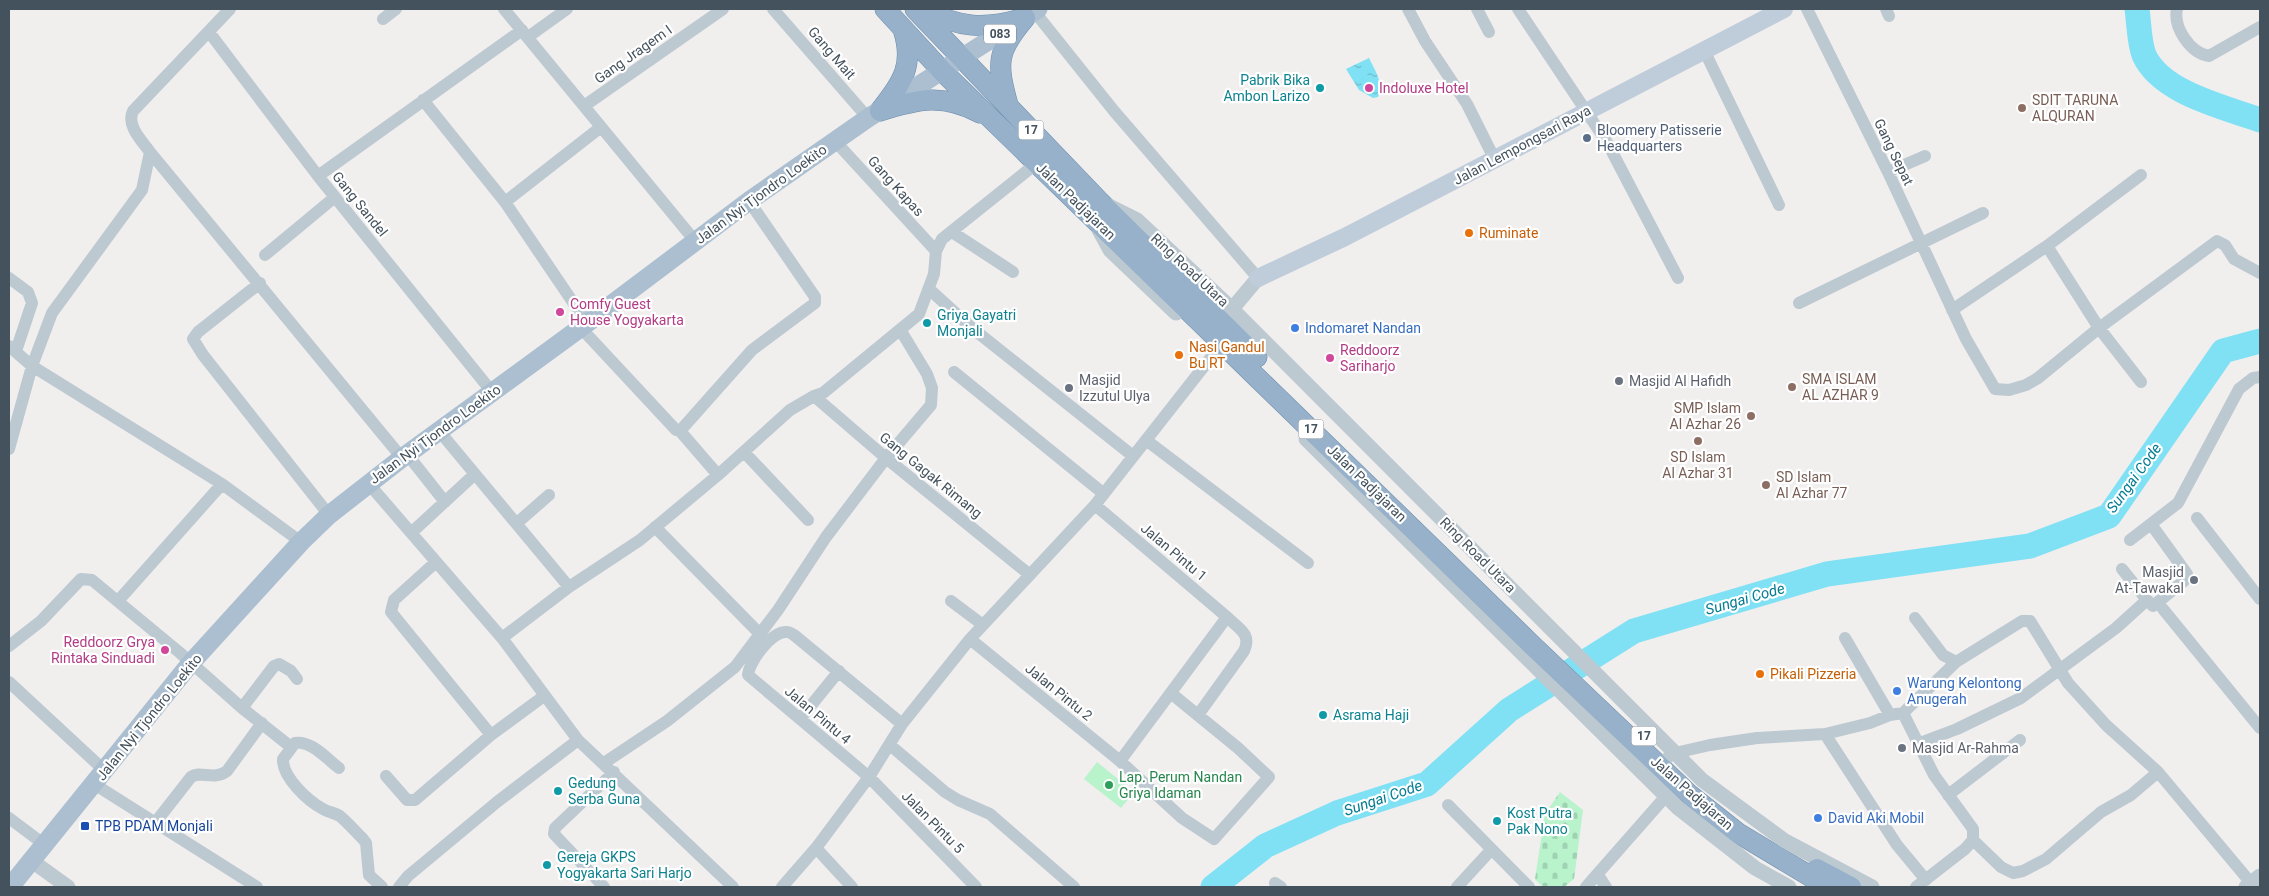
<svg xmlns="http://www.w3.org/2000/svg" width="2269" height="896" font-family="Roboto,sans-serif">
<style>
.grass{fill:#b8f3cc}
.cemetery{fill:url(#cemetery-stones)}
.water{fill:url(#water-ripples)}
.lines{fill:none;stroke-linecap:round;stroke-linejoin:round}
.river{stroke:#81e1f4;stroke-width:25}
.trunk-casing{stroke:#6c8ead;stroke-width:21}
.minor{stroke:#bdc9d1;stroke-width:12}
.tertiary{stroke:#bdc9d1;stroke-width:15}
.secondary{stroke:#bfccd9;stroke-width:18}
.primary{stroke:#abbfd0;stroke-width:19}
.trunk{stroke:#96b1c9;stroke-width:20}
.culture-dot{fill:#0f9aa8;stroke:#fff;stroke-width:2}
.hotel-dot{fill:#d1479c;stroke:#fff;stroke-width:2}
.education-dot{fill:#8d6e63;stroke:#fff;stroke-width:2}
.service-dot{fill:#5c6f8a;stroke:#fff;stroke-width:2}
.food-dot{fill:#e8710a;stroke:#fff;stroke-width:2}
.shop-dot{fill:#3f7fe0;stroke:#fff;stroke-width:2}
.worship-dot{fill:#6b7280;stroke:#fff;stroke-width:2}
.leisure-dot{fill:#2e9e5b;stroke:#fff;stroke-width:2}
.transit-dot{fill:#1a4fb4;stroke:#fff;stroke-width:2}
.labels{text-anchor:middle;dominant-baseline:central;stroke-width:4.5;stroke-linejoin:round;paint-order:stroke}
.shield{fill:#fff;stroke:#7c868e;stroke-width:1}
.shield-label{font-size:12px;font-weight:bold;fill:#44525d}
.street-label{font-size:14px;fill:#44525d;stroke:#fff}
.culture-label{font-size:14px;fill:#0d838f;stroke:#fff;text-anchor:start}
.hotel-label{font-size:14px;fill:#b23c85;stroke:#fff;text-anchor:start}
.education-label{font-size:14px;fill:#785e54;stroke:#fff;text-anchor:start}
.service-label{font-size:14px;fill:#4e5e75;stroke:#fff;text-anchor:start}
.food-label{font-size:14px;fill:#c56008;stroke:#fff;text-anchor:start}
.shop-label{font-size:14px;fill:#366cbe;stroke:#fff;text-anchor:start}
.worship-label{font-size:14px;fill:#5b616d;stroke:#fff;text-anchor:start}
.leisure-label{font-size:14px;fill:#27864d;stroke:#fff;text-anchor:start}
.transit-label{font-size:14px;fill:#164399;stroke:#fff;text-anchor:start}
.water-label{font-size:15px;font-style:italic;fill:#037c93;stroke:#fff}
</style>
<defs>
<pattern id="cemetery-stones" width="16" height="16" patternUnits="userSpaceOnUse" patternTransform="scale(1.25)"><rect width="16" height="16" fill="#b8f3cc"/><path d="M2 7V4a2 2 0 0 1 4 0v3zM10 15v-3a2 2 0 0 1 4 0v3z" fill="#9fd2b2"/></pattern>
<pattern id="water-ripples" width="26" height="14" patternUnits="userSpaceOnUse" patternTransform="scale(1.25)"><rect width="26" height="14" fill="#81e1f4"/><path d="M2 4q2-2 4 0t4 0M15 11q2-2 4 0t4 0" fill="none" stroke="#6bb9c9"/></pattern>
</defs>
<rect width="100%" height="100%" fill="#f1eeee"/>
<path class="grass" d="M1097,762L1134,792L1121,808L1084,779Z"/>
<path class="cemetery" d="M1560,792L1583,810L1574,879L1564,887H1543L1535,879L1545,814Z"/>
<path class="water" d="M1369,58C1374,69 1385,84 1378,97L1373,98L1359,90L1346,69Z"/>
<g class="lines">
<path class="river" d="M2137,9C2139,23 2139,42 2144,55C2161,93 2224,107 2260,120
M1213,887L1265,846L1337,813L1427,784L1509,710L1634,631L1827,574L2030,546L2109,516L2223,351L2260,341"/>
<defs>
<path id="trunk" d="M885,9L942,71L1533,646L1690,795L1738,833L1828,887
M915,9L1100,202L1257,357
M922,9C959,28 985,30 1025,18
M1008,105C996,62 997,51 1025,18
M880,111C918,99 943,93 980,113
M880,111C902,82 915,66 903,29
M1817,869L1851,887"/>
</defs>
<use href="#trunk" class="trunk-casing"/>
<path class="minor" d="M504,9L695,241
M773,9L868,118
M1408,9L1425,41L1467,104L1495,160
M1477,9L1489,32
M1518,9L1608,144L1678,278
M1807,9L1888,172L1966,339L1995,389L2009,390L2026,385L2038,378L2099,328L2217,241L2225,245L2234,259L2260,273
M1886,9L1889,16
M2177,9C2173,27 2190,53 2209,56L2260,27
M1034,11L1114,111L1258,278
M383,19L396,9
M209,32L318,176L492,392
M528,37L567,9
M1704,50L1779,205
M423,100L505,202L601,127
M584,106L723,9
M835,141L936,251
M150,152L402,458
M1888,172L1925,156
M318,176L522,30
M505,202L587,323
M952,232L1013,272
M2047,246L2099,328L2141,382
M265,255L335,197
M9,278L28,292L32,303L16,351
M260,283L198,332L193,339L203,355L329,515
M929,289L972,328L1133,456
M1799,303L1983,213
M1952,310L2047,246L2141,175
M580,327L676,430L680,431L718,475
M9,346L32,366L222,484L301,542
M954,372L1104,494
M814,396L886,458L1030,575
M680,431L752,350L815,303V297L749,201
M440,432L569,587
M1146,440L1308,563
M9,449L32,366L52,313L142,190L150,152C141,140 126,125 133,111L230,9
M744,452L808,520
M407,454L445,502
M368,483L502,638L578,740L733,887
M1095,505L1227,617C1239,629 1252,634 1244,651L1198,715
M2197,518L2260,599
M517,523L549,495
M655,527L760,634
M411,533L475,474
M2130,540L2178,503L2239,389L2253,378L2260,377
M436,562L394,600L391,612L491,735L544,696
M2122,569L2147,600
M118,601L222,484
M951,601L983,625
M2163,609L2260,728
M1915,618L1943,655L1956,662
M502,638L569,587L640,540L718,475L790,410L814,396L823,393L919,314L934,274L936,251L942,239L1037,163
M1845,638L1890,715
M970,639L1120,761L1182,818L1214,839L1269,777L1238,748L1172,694
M9,646L41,621L81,579L92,580L179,652L242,708L274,666L279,664L291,671L297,679
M9,682L105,771
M242,708L291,747
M1903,713L1934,775L1973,829V840L1965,849L1916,887
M800,719L839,671
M902,724L794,635C792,634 790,632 787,632C772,630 749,662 748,675L869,777L976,887
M1825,734L1897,845L1926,880
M1917,744L1957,729L2021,698L2116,628L2147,600L2153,606L2184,581L2187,574L2151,524
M890,745L945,792L958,800L990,814L1074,887
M1667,758L1675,753L1710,745L1757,738L1825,734L1870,723L1890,715L1903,713L1956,662L2022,621H2030L2068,683L2106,725L2158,772L2251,883
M1120,761L1227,617
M604,763L667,721L735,667L778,610L826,537L886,458L931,405L932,388L927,374L901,331
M339,768C327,759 311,740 295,743L283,759C282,777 308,801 323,809C329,813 335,812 341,817C349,824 356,832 363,839L366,843L369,875L382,887
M386,776L407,800H415L491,735
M94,784L257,887
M1948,795L2020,740
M1448,805L1529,887
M9,818L45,845
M155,823L191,777C201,770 214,781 227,771L262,723
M1973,840L2001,867L2013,873L2023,871L2046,859L2101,812L2131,795L2158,772
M816,848L852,887
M1598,875L1606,887
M1275,883L1281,887
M399,887L408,876L497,802L578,740
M604,887L554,834L555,828L614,772
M782,887L816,848L869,777L902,724L970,639L1095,505L1216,351
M1457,887L1491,850
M1586,887L1666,796"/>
<path class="tertiary" d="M1109,206L1137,220L1232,309L1702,780L1785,841L1872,887
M1099,230L1110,250L1176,313
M1232,309L1258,278
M1306,439L1677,807L1755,868L1789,887
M32,861L68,887
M2246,887L2260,876"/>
<path class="secondary" d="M1258,278L1345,237L1784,9"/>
<path class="primary" d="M10,887L190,664L301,542L329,515L402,458L587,323L749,201L868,118L1038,9"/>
<use href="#trunk" class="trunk"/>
</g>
<g class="culture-dot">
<circle cx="1320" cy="88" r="5"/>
<circle cx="927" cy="323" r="5"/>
<circle cx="1323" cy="715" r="5"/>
<circle cx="558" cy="791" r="5"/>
<circle cx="1497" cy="821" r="5"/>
<circle cx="547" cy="865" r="5"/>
</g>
<g class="hotel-dot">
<circle cx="1369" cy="88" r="5"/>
<circle cx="560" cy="312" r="5"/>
<circle cx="1330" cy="358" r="5"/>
<circle cx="165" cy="650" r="5"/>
</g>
<g class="education-dot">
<circle cx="2022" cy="108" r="5"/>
<circle cx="1792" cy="387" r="5"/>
<circle cx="1751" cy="416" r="5"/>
<circle cx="1698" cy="441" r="5"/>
<circle cx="1766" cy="485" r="5"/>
</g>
<circle class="service-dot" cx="1587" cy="138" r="5"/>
<g class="food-dot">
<circle cx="1469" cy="233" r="5"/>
<circle cx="1179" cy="355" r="5"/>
<circle cx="1760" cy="674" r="5"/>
</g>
<g class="shop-dot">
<circle cx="1295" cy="328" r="5"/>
<circle cx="1897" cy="691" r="5"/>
<circle cx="1818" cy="818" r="5"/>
</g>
<g class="worship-dot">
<circle cx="1619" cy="381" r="5"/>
<circle cx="1069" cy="388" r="5"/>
<circle cx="2194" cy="580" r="5"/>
<circle cx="1902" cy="748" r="5"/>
</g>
<circle class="leisure-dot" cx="1109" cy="785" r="5"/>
<rect class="transit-dot" x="80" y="821" width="10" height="10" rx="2.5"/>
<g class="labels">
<g class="shield">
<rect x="984" y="24.5" width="32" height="19" rx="4"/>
<rect x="1018.5" y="120.5" width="25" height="19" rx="4"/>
<rect x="1298.5" y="419.5" width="25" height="19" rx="4"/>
<rect x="1631.5" y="726.5" width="25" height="19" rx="4"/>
</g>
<g class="shield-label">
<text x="1000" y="34">083</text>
<text x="1031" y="130">17</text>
<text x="1311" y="429">17</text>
<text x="1644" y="736">17</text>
</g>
<g class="street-label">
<text transform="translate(832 53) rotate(49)">Gang Mait</text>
<text transform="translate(633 54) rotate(-35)">Gang Jragem I</text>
<text transform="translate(1522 145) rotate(-28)">Jalan Lempongsari Raya</text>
<text transform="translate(1894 152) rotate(64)">Gang Sepat</text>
<text transform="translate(896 186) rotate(48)">Gang Kapas</text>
<text transform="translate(761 194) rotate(-36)">Jalan Nyi Tjondro Loekito</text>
<text transform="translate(1076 201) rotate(44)">Jalan Padjajaran</text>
<text transform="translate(360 204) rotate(51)">Gang Sandel</text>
<text transform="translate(1190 270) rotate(43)">Ring Road Utara</text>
<text transform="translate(435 434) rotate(-36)">Jalan Nyi Tjondro Loekito</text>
<text transform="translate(931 475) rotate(39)">Gang Gagak Rimang</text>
<text transform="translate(1367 483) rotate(44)">Jalan Padjajaran</text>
<text transform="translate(1174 552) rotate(40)">Jalan Pintu 1</text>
<text transform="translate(1478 555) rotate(45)">Ring Road Utara</text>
<text transform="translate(1059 692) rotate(39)">Jalan Pintu 2</text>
<text transform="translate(818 715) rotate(40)">Jalan Pintu 4</text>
<text transform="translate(149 717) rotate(-51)">Jalan Nyi Tjondro Loekito</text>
<text transform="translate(1692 793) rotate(41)">Jalan Padjajaran</text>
<text transform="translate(933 822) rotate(45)">Jalan Pintu 5</text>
</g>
<g class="culture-label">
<text x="1310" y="80" text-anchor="end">Pabrik Bika<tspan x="1310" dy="16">Ambon Larizo</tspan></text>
<text x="937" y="315">Griya Gayatri<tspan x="937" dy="16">Monjali</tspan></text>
<text x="1333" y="715">Asrama Haji</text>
<text x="568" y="783">Gedung<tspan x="568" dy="16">Serba Guna</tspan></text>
<text x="1507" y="813">Kost Putra<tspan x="1507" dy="16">Pak Nono</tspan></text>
<text x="557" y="857">Gereja GKPS<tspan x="557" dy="16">Yogyakarta Sari Harjo</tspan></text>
</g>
<g class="hotel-label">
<text x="1379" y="88">Indoluxe Hotel</text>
<text x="570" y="304">Comfy Guest<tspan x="570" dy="16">House Yogyakarta</tspan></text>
<text x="1340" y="350">Reddoorz<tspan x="1340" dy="16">Sariharjo</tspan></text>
<text x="155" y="642" text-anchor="end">Reddoorz Grya<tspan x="155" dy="16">Rintaka Sinduadi</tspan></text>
</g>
<g class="education-label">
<text x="2032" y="100">SDIT TARUNA<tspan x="2032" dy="16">ALQURAN</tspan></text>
<text x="1802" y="379">SMA ISLAM<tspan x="1802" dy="16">AL AZHAR 9</tspan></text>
<text x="1741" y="408" text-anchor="end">SMP Islam<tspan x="1741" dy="16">Al Azhar 26</tspan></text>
<text x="1698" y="457" text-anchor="middle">SD Islam<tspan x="1698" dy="16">Al Azhar 31</tspan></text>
<text x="1776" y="477">SD Islam<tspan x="1776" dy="16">Al Azhar 77</tspan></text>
</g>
<g class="service-label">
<text x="1597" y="130">Bloomery Patisserie<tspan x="1597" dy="16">Headquarters</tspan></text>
</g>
<g class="food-label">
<text x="1479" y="233">Ruminate</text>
<text x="1189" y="347">Nasi Gandul<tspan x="1189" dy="16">Bu RT</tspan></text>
<text x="1770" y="674">Pikali Pizzeria</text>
</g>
<g class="shop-label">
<text x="1305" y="328">Indomaret Nandan</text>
<text x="1907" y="683">Warung Kelontong<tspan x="1907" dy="16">Anugerah</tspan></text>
<text x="1828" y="818">David Aki Mobil</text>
</g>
<g class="worship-label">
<text x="1079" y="380">Masjid<tspan x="1079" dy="16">Izzutul Ulya</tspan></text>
<text x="1629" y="381">Masjid Al Hafidh</text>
<text x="2184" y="572" text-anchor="end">Masjid<tspan x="2184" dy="16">At-Tawakal</tspan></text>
<text x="1912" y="748">Masjid Ar-Rahma</text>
</g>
<g class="leisure-label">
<text x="1119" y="777">Lap. Perum Nandan<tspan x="1119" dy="16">Griya Idaman</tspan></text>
</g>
<g class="transit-label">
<text x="95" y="826">TPB PDAM Monjali</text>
</g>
<g class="water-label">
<text transform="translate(2134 478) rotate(-54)">Sungai Code</text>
<text transform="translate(1745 599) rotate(-16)">Sungai Code</text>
<text transform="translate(1383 798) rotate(-19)">Sungai Code</text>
</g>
</g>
<rect width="2269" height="896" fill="none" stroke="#44525d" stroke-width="20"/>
</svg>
